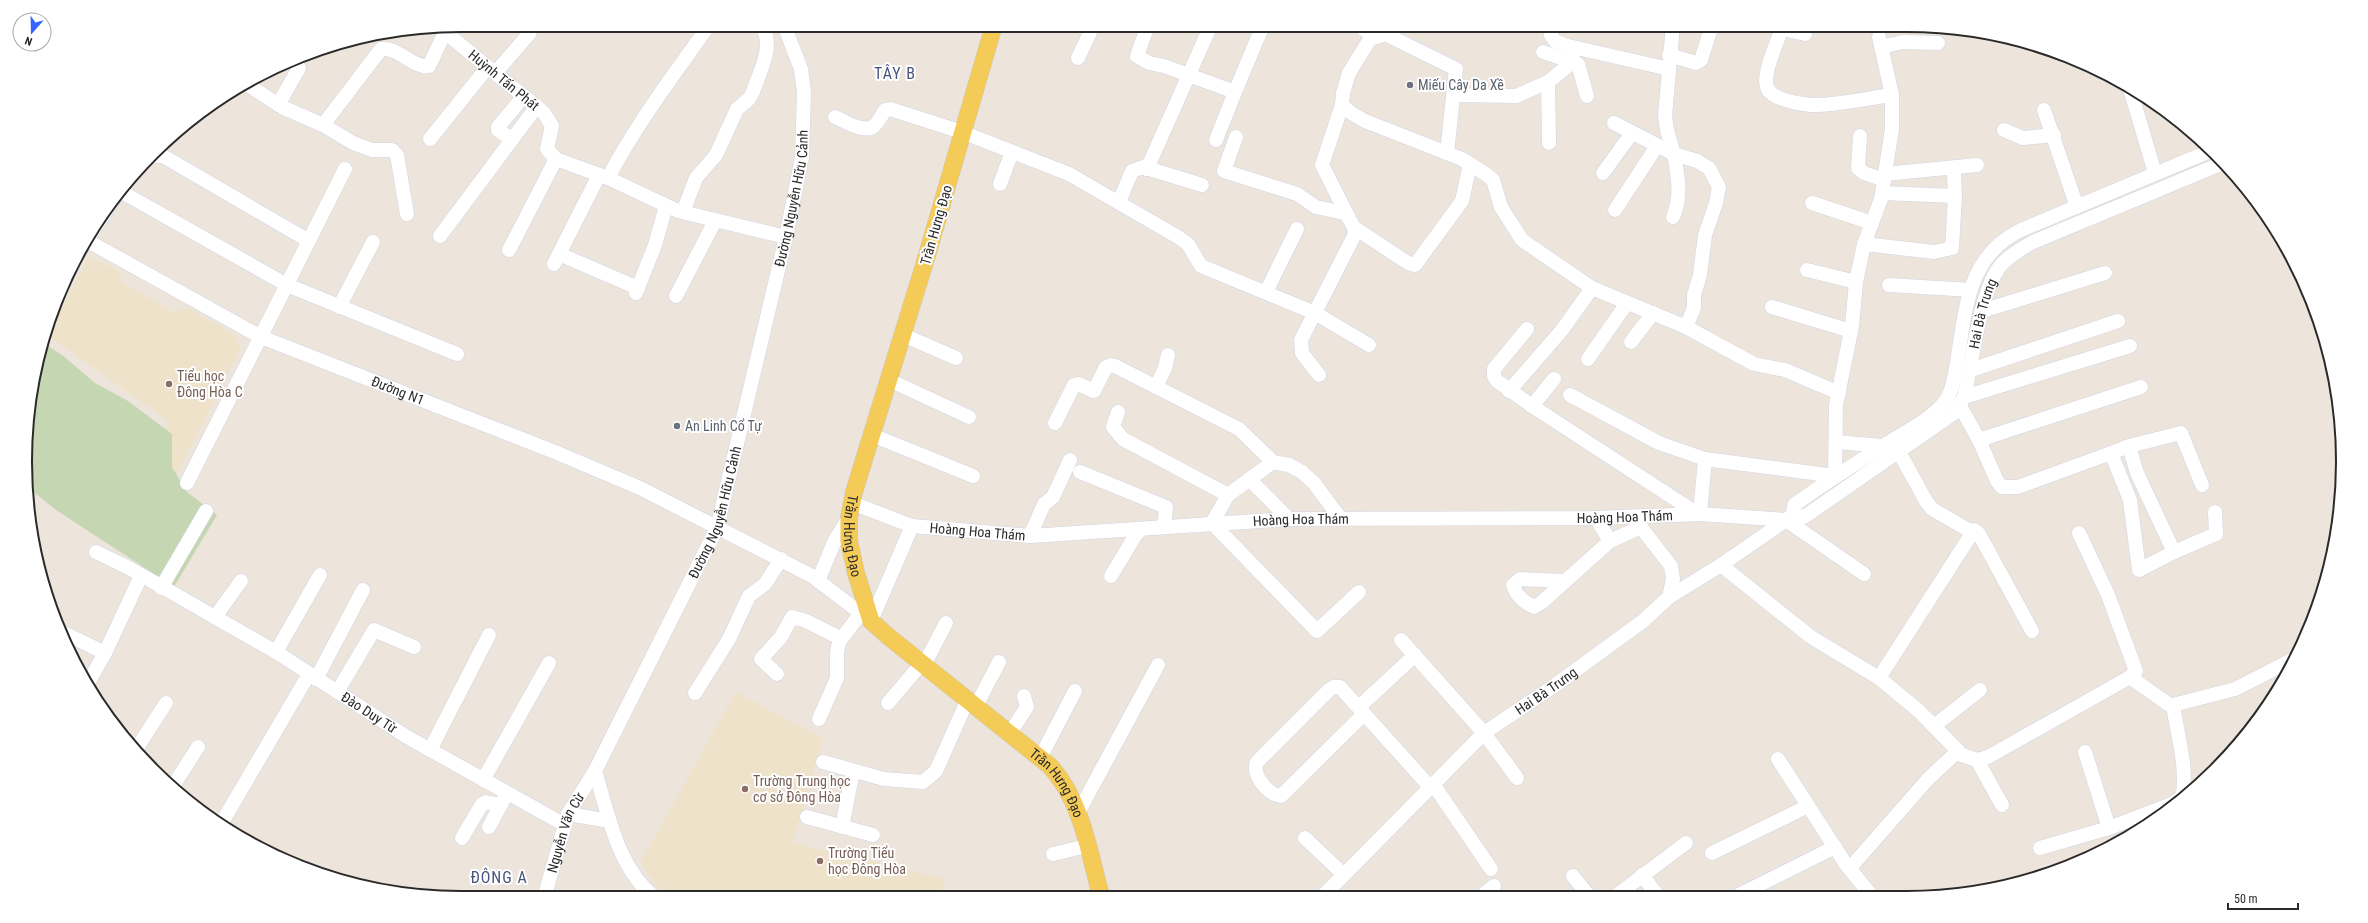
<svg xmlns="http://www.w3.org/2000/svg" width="2368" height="923" font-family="'Roboto Condensed',sans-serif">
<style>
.education{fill:#efe2ca}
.cemetery{fill:#c5d7b2}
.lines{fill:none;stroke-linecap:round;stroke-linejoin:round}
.minor-casing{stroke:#d1d5e3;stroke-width:15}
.major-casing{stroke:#c8c8c8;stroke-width:18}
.minor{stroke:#fff;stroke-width:14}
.major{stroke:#f5cb58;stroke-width:17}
.worship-dot{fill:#6b7280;stroke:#fff;stroke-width:1.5}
.education-dot{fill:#8d6e63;stroke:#fff;stroke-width:1.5}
.labels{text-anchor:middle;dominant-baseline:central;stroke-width:4;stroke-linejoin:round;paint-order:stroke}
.street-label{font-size:14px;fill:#2a2a2a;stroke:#fff}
.worship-label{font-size:14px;fill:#5b616d;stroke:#fff;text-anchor:start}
.education-label{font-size:14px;fill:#785e54;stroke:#fff;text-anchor:start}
.quarter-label{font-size:16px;letter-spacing:1px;fill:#49547c;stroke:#fff}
.rim{fill:none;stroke:#2a2a2a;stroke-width:2}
</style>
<rect width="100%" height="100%" fill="#ede5db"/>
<path class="education" d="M89,257L118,270L124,283L173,312L187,308L232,333L241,347L172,483L159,477L168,421L47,335Z
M736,692L823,739L793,843L945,879L942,897H667L664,895L640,863Z"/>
<path class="cemetery" d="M43,343L62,355L95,383L128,401L172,434V467L187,492L217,515L174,587L56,510L26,486L29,404Z"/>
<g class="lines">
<defs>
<g id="minor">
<path d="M1148,25L1137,56L1149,63L1164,66L1235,92L1263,25"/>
<path d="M1358,25L1374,37"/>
<path d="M1552,25L1551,35L1555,41L1564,45L1669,69"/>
<path d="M1673,25L1665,116L1667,130L1674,154L1697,161L1709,168L1719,187L1716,203L1705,235L1700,275L1694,295V308L1686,327"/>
<path d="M1782,25C1779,42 1762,71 1767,87C1770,99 1799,104 1810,105C1832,106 1869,98 1892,95"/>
<path d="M1782,29L1805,34"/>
<path id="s1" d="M445,32L544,113L552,126L547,149L556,159L608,178L678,211L786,237"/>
<path d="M1385,34L1456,69L1447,153"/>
<path d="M1881,47L1903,42L1938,43"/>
<path d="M1543,52L1578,64L1587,96"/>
<path d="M1669,55L1696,63L1701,60L1712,25"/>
<path d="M1078,58L1093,26L1091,25"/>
<path d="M495,73L529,34L530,32L527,25"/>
<path d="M245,83L282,107L323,125L353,143L372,150H392L397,155L407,214"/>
<path d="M2130,89L2155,173"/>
<path d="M1454,95L1516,96L1548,82"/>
<path d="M278,105L299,68"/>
<path d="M1342,105L1351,113L1365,121L1462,159L1487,175L1493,180L1501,207L1522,240L1592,288L1686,327L1754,364L1785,370L1839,393"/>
<path d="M2044,110L2077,207"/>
<path d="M835,117C845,121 863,134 874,126C878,123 882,115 885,110L890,109L962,132L1069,174L1178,237L1188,244L1201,266L1315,313L1369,345"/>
<path d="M1614,123L1674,154C1678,177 1682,196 1673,217"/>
<path d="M323,125L381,49C399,47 412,68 429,66L448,26"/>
<path d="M2004,130L2023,138L2054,135"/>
<path d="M1860,136L1858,168L1864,173L1884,180"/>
<path d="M1236,137L1224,171L1297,194L1316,207L1344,213"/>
<path d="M430,139L487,68"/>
<path d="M512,139L498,130V127L524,96"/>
<path d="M1216,140L1235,92"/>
<path d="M1549,143L1548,82L1569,65L1575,49"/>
<path d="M152,156H163L309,241"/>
<path d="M1147,169L1211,25"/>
<path d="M1603,173L1632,133"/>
<path d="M1885,174L1977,165"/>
<path d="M608,178C636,124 674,75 709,25"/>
<path d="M1000,184L1012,152"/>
<path d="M120,191L287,285L457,354"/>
<path d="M1882,193L1955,196L1954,174"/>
<path d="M1119,202L1132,171L1143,167L1202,185"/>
<path d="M1812,203L1872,223"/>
<path d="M1615,210L1657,146"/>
<path d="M683,212L696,178L716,155L737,109L749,99L753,92C759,73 774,47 763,29"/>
<path d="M1355,228L1408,263L1415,265L1462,201L1470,164"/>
<path d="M440,236L537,106"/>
<path id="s2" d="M86,240L261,337L555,452L640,488L812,576L871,621L912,526"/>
<path d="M87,240L118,193"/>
<path d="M1864,244L1934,252L1952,248L1955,196"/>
<path d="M509,250L556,159"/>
<path d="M559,254L638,288"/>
<path d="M554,264L599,175"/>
<path d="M1807,270L1856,282"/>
<path d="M1889,285L1971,290"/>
<path d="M1266,292L1297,229"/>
<path d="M636,293L655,245L666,206"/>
<path d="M676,296L715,221"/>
<path d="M339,307L373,242"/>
<path d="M1772,307L1851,331"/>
<path d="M1982,311L2105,273"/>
<path d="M1527,329L1494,369V376L1497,381L1532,406L1698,514"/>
<path d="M903,335L956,358"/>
<path d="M1631,342L1653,313"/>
<path d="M1588,359L1627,303"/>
<path d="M1971,370L2118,321"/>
<path d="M1319,375L1302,353L1301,340L1356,232L1322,165L1342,105L1343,93L1349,73L1370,39L1385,34L1395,25"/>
<path d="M889,380L969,417"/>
<path d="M1156,387L1165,368L1168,355"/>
<path d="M1509,391L1562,330L1592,288"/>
<path d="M1570,395L1659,443L1705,459L1835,476L1836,405L1852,326L1856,282L1864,244L1881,199L1892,129V95L1879,37"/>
<path d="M1964,397L2130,346"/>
<path d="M1532,406L1554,379"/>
<path d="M1960,406L1979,440L1997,481L2002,487H2018L2111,453L2130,500L2139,570L2174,552L2216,534L2215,512"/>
<path d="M1118,412L1113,427L1123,439L1228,495"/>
<path d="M1055,423L1074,385L1078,384L1094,391L1106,367L1111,365L1115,366L1239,429L1273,462L1289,465L1302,472L1314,483L1340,518"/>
<path d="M872,435L973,476"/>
<path d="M1979,440L2141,387"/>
<path d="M1836,442L1882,446"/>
<path d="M2129,446L2181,433L2202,485"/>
<path d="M1899,452L1926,501L1932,509L1972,532"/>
<path d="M2111,453L2129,446L2137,473L2174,552"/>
<path d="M1273,462L1228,495L1212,523L1317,631L1359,592"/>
<path d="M1080,472L1166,507L1164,527"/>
<path d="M1249,479L1289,519"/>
<path d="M187,483L345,169"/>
<path id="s3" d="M852,503L912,526L1030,536L1289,519L1596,518L1700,514L1786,520L1864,574"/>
<path d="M1700,514L1705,459"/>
<path id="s4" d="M1793,515L1804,517L1954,413L1964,397C1973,361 1979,292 2001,265C2010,255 2021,249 2033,242L2223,163"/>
<path d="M1596,518L1610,541"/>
<path d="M1636,521L1671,566L1673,579L1669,597"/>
<path d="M1030,536L1044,504L1053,497L1070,460"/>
<path id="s5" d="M96,552L129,568L276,652L407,737L565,825"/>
<path d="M1721,565L1811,637L1879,678L1919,711L1962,755L1977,760L1988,757L2130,677L2136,671L2108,595L2079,533"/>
<path d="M1111,576L1135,536L1141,529"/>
<path d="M818,581L835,540L849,518"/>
<path d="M1565,581L1520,579L1513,585C1516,596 1523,602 1534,607L1541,603L1610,541L1641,527"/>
<path d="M161,588L206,511"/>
<path d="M215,617L241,581"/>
<path d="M60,631L105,653"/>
<path d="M1401,640L1484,733L1517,778"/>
<path d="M276,652L320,575"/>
<path d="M924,665L946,623"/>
<path d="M777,674L761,659L781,637L792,617L806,621L840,638"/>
<path d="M2130,677L2168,704L2173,705L2235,689L2296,658"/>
<path d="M1879,678L1974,530L1979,534L2032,631"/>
<path d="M316,679L363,590"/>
<path d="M88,683L105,653L141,576"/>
<path d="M337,692L374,630L414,647"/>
<path d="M695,693L729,639L749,596L765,584L781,559"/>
<path d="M888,703L922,663"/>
<path d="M976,706L999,662"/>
<path d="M1359,707L1415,655"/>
<path d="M1364,714L1281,796C1268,795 1251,774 1257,762L1329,690L1334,687H1340L1431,788"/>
<path d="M819,719L837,678V652L840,638H842L861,613"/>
<path d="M1934,726L1980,690"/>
<path d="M1010,733L1027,707L1024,696"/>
<path d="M430,750L489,635"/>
<path d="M135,751L166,703"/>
<path d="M2085,752L2109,828"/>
<path d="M1040,758L1075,691"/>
<path d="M1778,759L1845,863L1870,894"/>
<path d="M1977,760L2002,805"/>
<path d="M823,762L884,779L923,782L936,771L968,699"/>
<path d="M483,780L549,663"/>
<path d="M1433,784L1491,869"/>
<path d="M173,786L198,747"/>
<path d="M2167,811C2168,801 2181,803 2183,793C2187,765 2177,733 2173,705"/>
<path d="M1078,813L1158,665"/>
<path d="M568,814L610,821"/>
<path d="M807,817L873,835"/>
<path d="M221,824L309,674"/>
<path d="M489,827L505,797"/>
<path d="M842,827L853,771"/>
<path d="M462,838L482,804L486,802L501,805"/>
<path d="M1305,838L1343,874"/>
<path d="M2040,848L2109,828L2169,805"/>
<path d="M1712,853L1808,806"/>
<path d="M1053,854L1087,846"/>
<path d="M1850,868L1928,779L1958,751"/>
<path d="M1642,875L1657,895"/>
<path d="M1573,876L1588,895"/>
<path d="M1483,895L1494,886"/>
<path d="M1617,895L1686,843"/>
<path d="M1739,895L1835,847"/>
<path id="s6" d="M1323,896L1484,733L1554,686L1643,621L1669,597L1721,565L1786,520L1793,515L1794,505C1825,483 1856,463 1888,443C1906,431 1928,421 1942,405C1953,393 1954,377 1957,362C1966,309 1967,256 2021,230L2210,151"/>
<path id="s7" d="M544,898L568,814L595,771"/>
<path id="s8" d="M655,898C617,867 609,816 595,771L717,528L786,237L802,157L804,92L801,69L784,25"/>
</g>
<g id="major">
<path id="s9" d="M994,25L925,262L854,492L849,518V541L856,573L871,621L889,637L1050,766C1082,801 1089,852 1101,896"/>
</g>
</defs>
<use href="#minor" class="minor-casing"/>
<use href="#major" class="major-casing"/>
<use href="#minor" class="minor"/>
<use href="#major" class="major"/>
</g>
<g class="worship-dot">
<circle cx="1410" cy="85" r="4"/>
<circle cx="677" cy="426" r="4"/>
</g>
<g class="education-dot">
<circle cx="169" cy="384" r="4"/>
<circle cx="745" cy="789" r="4"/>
<circle cx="820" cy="861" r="4"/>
</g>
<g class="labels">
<g class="street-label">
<text stroke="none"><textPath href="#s1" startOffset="76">Huỳnh Tấn Phát</textPath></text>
<text stroke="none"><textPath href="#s8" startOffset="753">Đường Nguyễn Hữu Cảnh</textPath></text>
<text transform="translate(936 225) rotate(-74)">Trần Hưng Đạo</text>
<text stroke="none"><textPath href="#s4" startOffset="298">Hai Bà Trưng</textPath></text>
<text stroke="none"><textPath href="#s2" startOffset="347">Đường N1</textPath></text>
<text stroke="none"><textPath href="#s8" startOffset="429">Đường Nguyễn Hữu Cảnh</textPath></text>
<text stroke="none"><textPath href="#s3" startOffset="778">Hoàng Hoa Thám</textPath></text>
<text stroke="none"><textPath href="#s3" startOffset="454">Hoàng Hoa Thám</textPath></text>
<text stroke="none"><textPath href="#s3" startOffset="130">Hoàng Hoa Thám</textPath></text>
<text stroke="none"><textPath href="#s9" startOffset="532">Trần Hưng Đạo</textPath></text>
<text stroke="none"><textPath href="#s6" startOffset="304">Hai Bà Trưng</textPath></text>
<text stroke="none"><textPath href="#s5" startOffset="317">Đào Duy Từ</textPath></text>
<text stroke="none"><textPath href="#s9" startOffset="868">Trần Hưng Đạo</textPath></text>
<text stroke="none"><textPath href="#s7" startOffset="69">Nguyễn Văn Cừ</textPath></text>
</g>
<g class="worship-label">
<text x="1418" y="85">Miếu Cây Da Xề</text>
<text x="685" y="426">An Linh Cổ Tự</text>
</g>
<g class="education-label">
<text x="177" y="376">Tiểu học<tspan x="177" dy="16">Đông Hòa C</tspan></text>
<text x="753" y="781">Trường Trung học<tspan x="753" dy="16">cơ sở Đông Hòa</tspan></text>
<text x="828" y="853">Trường Tiểu<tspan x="828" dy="16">học Đông Hòa</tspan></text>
</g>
<g class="quarter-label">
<text x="895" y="73">TÂY B</text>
<text x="499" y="877">ĐÔNG A</text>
</g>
</g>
<path d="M0 0H2368V923H0ZM461 32H1907A429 429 0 0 1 2336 461V462A429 429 0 0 1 1907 891H461A429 429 0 0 1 32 462V461A429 429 0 0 1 461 32Z" fill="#fff" fill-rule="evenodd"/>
<path class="rim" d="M461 32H1907A429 429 0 0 1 2336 461V462A429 429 0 0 1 1907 891H461A429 429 0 0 1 32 462V461A429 429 0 0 1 461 32Z"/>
<g transform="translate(32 32) rotate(200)"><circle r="19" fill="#ffffff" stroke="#aaaaaa"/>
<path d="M0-3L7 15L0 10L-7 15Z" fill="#3662ff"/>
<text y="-6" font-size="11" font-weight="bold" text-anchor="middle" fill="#2a2a2a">N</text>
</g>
<path d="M2228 903v6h70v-6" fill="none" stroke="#2a2a2a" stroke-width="2"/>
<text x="2234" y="903" font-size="12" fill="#2a2a2a" stroke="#ffffff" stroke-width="3" paint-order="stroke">50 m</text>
</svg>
